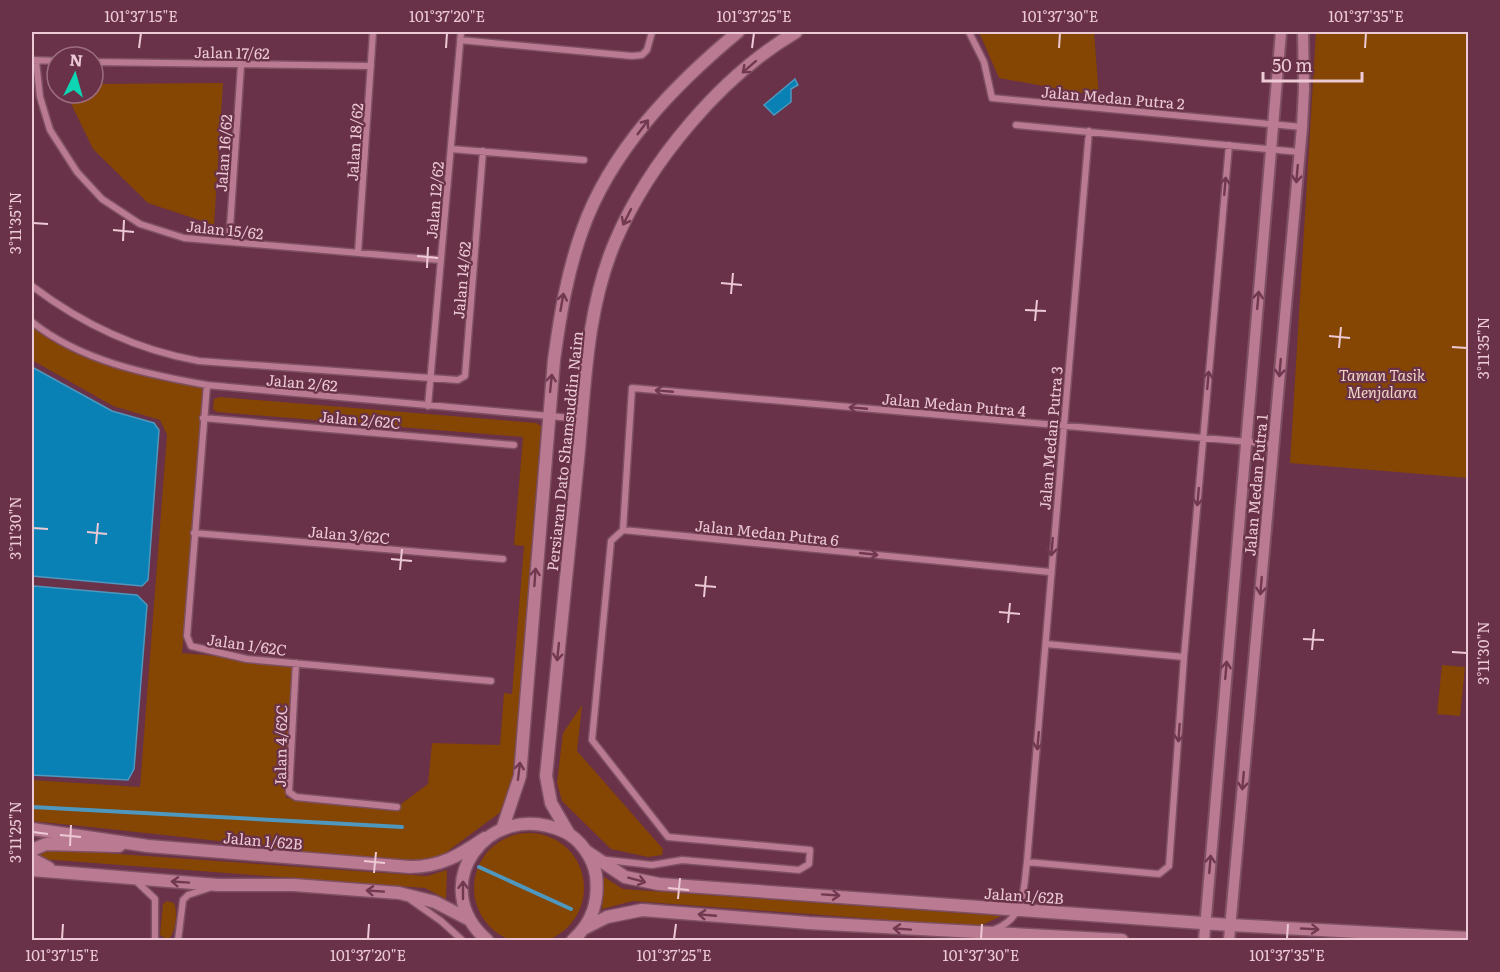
<svg xmlns="http://www.w3.org/2000/svg" width="1500" height="972" font-family="Literata,serif">
<style>
.green{fill:#854503}
.water{fill:#0a81b5;stroke:#4e97be;stroke-width:1.5}
.lines{fill:none;stroke-linecap:round;stroke-linejoin:round}
.stream{stroke:#4e97be;stroke-width:4}
.minor-casing{stroke:#7f5063;stroke-width:9}
.tertiary-casing{stroke:#7f5063;stroke-width:14}
.secondary-casing{stroke:#7f5063;stroke-width:15}
.minor{stroke:#ba7b92;stroke-width:6}
.tertiary{stroke:#ba7b92;stroke-width:10}
.secondary{stroke:#ba7b92;stroke-width:12}
.oneway{stroke:#71394f}
.ticks{fill:none;stroke:#ecc9d4;stroke-width:2}
.labels{text-anchor:middle;dominant-baseline:central;stroke-width:4.5;stroke-linejoin:round;paint-order:stroke}
.street-label{font-size:15px;fill:#ecc9d4;stroke:#693248}
.park-label{font-size:15px;font-style:italic;fill:#eed5c4;stroke:#693248}
.neatline{fill:none;stroke:#ecc9d4;stroke-width:2}
.ticks-label{font-size:15px;text-anchor:middle;fill:#ecc9d4}
</style>
<rect width="100%" height="100%" fill="#693248"/>
<path class="green" d="M979,32H1094L1099,96L999,78Z
M1316,32H1468V478L1290,463Z
M223,83L214,225L148,203L93,149L66,93H93V84Z
M32,324L101,362L144,376L204,387L200,455L182,653L296,663L286,798L397,807L428,784L432,743L500,745L504,693L512,694L524,546L514,545L523,437L217,412L213,409L214,399L220,397L536,423L541,426L513,787L502,811L444,854C409,871 279,848 236,843C168,835 100,828 32,821V780L140,787L167,435L160,420L113,406L32,360Z
M1442,665L1465,667L1460,716L1437,714Z
M582,705L577,751L663,849L662,855L648,857L611,849L562,801L557,783L563,733Z
M474 888a55 55 0 1 1 110 0a55 55 0 1 1-110 0Z
M48,849L427,876L447,870L446,899L425,888L41,859L37,857V854Z
M604,877L623,889L1001,916L982,925H956L633,901L602,909Z
M167,901L174,903C178,912 176,933 168,940L160,935L163,904Z"/>
<path class="water" d="M795,79L798,85L791,89V102L774,115L764,105Z
M32,367L112,411L154,423L159,430L148,580L142,586L32,576Z
M34,586L137,595L147,605L134,769L128,780L32,775V587Z"/>
<g class="lines">
<path class="stream" d="M32,807L402,827
M479,867L571,909"/>
<defs>
<path id="minor" d="M969,32L984,62L992,98L1302,127
M460,40L632,56L642,55L647,50L652,32
M32,60L57,61
M36,61L40,97L50,130L77,172L102,199L140,224L184,238L441,260
M93,62L371,66
M1016,125L1299,152
M451,149L584,160
M229,242L241,65
M358,253L373,32
M32,286C82,324 137,350 199,361L458,380L465,376L483,151
M32,322C81,361 146,374 207,385L582,419
M207,385L187,636L191,646L247,659L491,681
M428,406L461,32
M203,418L514,445
M623,530L632,388L1273,444
M623,530L1050,572
M194,533L503,559
M1046,644L1184,657
M296,663L289,792L296,797L397,807
M607,860L652,865L682,860L799,870L809,864L810,850L668,837L592,740L611,541L623,530
M1027,862L1159,874L1169,866L1184,657L1229,145
M136,881L155,899V940
M411,900L441,921L462,940
M993,930C1026,918 1023,891 1027,862L1089,131
M178,940L183,900L188,895L209,888"/>
<path id="tertiary" d="M1204,940L1281,32
M1229,940L1302,127L1304,89L1303,32"/>
<path id="secondary" d="M503,827L520,776L554,360C560,316 567,273 582,231C610,151 674,85 738,32
M32,829L148,846L410,867C441,867 460,855 485,838
M569,834L551,803L546,776C556,671 567,566 578,460C585,388 586,310 615,242C649,162 721,76 796,32
M32,850L46,844L119,846
M586,851L625,877L659,884L1230,925L1468,938
M32,859L49,868
M32,870L218,885H294L399,893L435,902L470,920
M585,928L607,917L642,910L809,923L1122,940
M487,940C425,887 487,796 565,832C580,839 593,858 596,875C599,901 593,922 573,940"/>
</defs>
<use href="#minor" class="minor-casing"/>
<use href="#tertiary" class="tertiary-casing"/>
<use href="#secondary" class="secondary-casing"/>
<use href="#minor" class="minor"/>
<use href="#tertiary" class="tertiary"/>
<use href="#secondary" class="secondary"/>
</g>
<defs><path id="oneway-shaft" d="M-6 0H5M1.5-3L5.5 0L1.5 3" fill="none" stroke-width="1.6" stroke-linecap="round" stroke-linejoin="round" transform="scale(1.5)"/></defs>
<g class="oneway">
<use href="#oneway-shaft" transform="translate(749 67) rotate(139)"/>
<use href="#oneway-shaft" transform="translate(643 127) rotate(-53)"/>
<use href="#oneway-shaft" transform="translate(1297 174) rotate(95)"/>
<use href="#oneway-shaft" transform="translate(1225 186) rotate(-85)"/>
<use href="#oneway-shaft" transform="translate(627 217) rotate(117)"/>
<use href="#oneway-shaft" transform="translate(1258 300) rotate(-85)"/>
<use href="#oneway-shaft" transform="translate(562 302) rotate(-80)"/>
<use href="#oneway-shaft" transform="translate(1280 368) rotate(95)"/>
<use href="#oneway-shaft" transform="translate(1208 380) rotate(-85)"/>
<use href="#oneway-shaft" transform="translate(551 383) rotate(-84)"/>
<use href="#oneway-shaft" transform="translate(664 391) rotate(-175)"/>
<use href="#oneway-shaft" transform="translate(858 408) rotate(-175)"/>
<use href="#oneway-shaft" transform="translate(1198 497) rotate(95)"/>
<use href="#oneway-shaft" transform="translate(1052 547) rotate(95)"/>
<use href="#oneway-shaft" transform="translate(869 554) rotate(6)"/>
<use href="#oneway-shaft" transform="translate(535 577) rotate(-86)"/>
<use href="#oneway-shaft" transform="translate(1261 586) rotate(95)"/>
<use href="#oneway-shaft" transform="translate(558 652) rotate(96)"/>
<use href="#oneway-shaft" transform="translate(1226 670) rotate(-85)"/>
<use href="#oneway-shaft" transform="translate(1179 733) rotate(94)"/>
<use href="#oneway-shaft" transform="translate(1038 741) rotate(95)"/>
<use href="#oneway-shaft" transform="translate(519 771) rotate(-83)"/>
<use href="#oneway-shaft" transform="translate(1243 781) rotate(95)"/>
<use href="#oneway-shaft" transform="translate(1210 864) rotate(-85)"/>
<use href="#oneway-shaft" transform="translate(637 880) rotate(15)"/>
<use href="#oneway-shaft" transform="translate(180 882) rotate(-176)"/>
<use href="#oneway-shaft" transform="translate(463 890) rotate(-90)"/>
<use href="#oneway-shaft" transform="translate(375 891) rotate(-176)"/>
<use href="#oneway-shaft" transform="translate(831 895) rotate(4)"/>
<use href="#oneway-shaft" transform="translate(707 915) rotate(-175)"/>
<use href="#oneway-shaft" transform="translate(902 929) rotate(-176)"/>
<use href="#oneway-shaft" transform="translate(1310 929) rotate(3)"/>
</g>
<path class="ticks" d="M139,48L141,33M446,48L447,33M752,48L754,33M1059,48L1060,33M1365,48L1366,33M33,223L48,224M113,230L134,232M123,241L124,220M417,256L438,258M427,268L428,247M721,283L742,285M731,294L733,273M1025,310L1046,311M1035,321L1037,300M1329,336L1350,338M1452,347L1467,348M1339,348L1341,327M33,528L48,529M87,532L107,534M96,544L98,523M391,559L412,561M400,570L402,549M695,585L716,587M704,597L706,576M999,612L1020,614M1008,623L1010,603M1303,639L1324,640M1312,650L1314,629M1452,652L1467,653M33,832L48,834M60,835L81,837M70,846L71,825M364,861L385,863M374,873L376,852M668,888L689,890M678,899L680,878M62,939L63,924M368,939L369,924M674,939L676,924M981,939L982,924M1287,939L1288,924"/>
<g class="labels">
<g class="street-label">
<text transform="translate(232 52) rotate(1)">Jalan 17/62</text>
<text transform="translate(1113 97) rotate(5)">Jalan Medan Putra 2</text>
<text transform="translate(354 142) rotate(-86)">Jalan 18/62</text>
<text transform="translate(223 153) rotate(-86)">Jalan 16/62</text>
<text transform="translate(434 200) rotate(-85)">Jalan 12/62</text>
<text transform="translate(225 229) rotate(6)">Jalan 15/62</text>
<text transform="translate(461 280) rotate(-85)">Jalan 14/62</text>
<text transform="translate(302 382) rotate(5)">Jalan 2/62</text>
<text transform="translate(954 404) rotate(5)">Jalan Medan Putra 4</text>
<text transform="translate(360 419) rotate(5)">Jalan 2/62C</text>
<text transform="translate(1050 438) rotate(-85)">Jalan Medan Putra 3</text>
<text transform="translate(564 451) rotate(-84)">Persiaran Dato Shamsuddin Naim</text>
<text transform="translate(1255 485) rotate(-85)">Jalan Medan Putra 1</text>
<text transform="translate(767 532) rotate(6)">Jalan Medan Putra 6</text>
<text transform="translate(349 534) rotate(5)">Jalan 3/62C</text>
<text transform="translate(247 644) rotate(8)">Jalan 1/62C</text>
<text transform="translate(280 746) rotate(-89)">Jalan 4/62C</text>
<text transform="translate(263 840) rotate(5)">Jalan 1/62B</text>
<text transform="translate(1024 895) rotate(4)">Jalan 1/62B</text>
</g>
<g class="park-label">
<text x="1382" y="374">Taman Tasik<tspan x="1382" dy="17">Menjalara</tspan></text>
</g>
</g>
<rect width="1500" height="972" fill="none" stroke="#693248" stroke-width="66"/>
<g transform="translate(75 75) rotate(5)"><circle r="28" fill="#693248" stroke="#9d6e80" stroke-width="1.5"/>
<path d="M0-4.5L10 22L0 15L-10 22Z" fill="#0ed5b4"/>
<text y="-9" font-size="16" font-weight="bold" text-anchor="middle" fill="#ecc9d4">N</text>
</g>
<path d="M1263 72v9h99v-9" fill="none" stroke="#ecc9d4" stroke-width="3"/>
<text x="1272" y="72" font-size="18" fill="#ecc9d4" stroke="#693248" stroke-width="4.5" paint-order="stroke">50 m</text>
<rect x="33" y="33" width="1434" height="906" class="neatline"/>
<g class="ticks-label">
<text x="141" y="22">101°37'15"E</text>
<text x="447" y="22">101°37'20"E</text>
<text x="754" y="22">101°37'25"E</text>
<text x="1060" y="22">101°37'30"E</text>
<text x="1366" y="22">101°37'35"E</text>
<text transform="translate(16 223) rotate(-90)" y="5">3°11'35"N</text>
<text transform="translate(1484 348) rotate(-90)" y="5">3°11'35"N</text>
<text transform="translate(16 528) rotate(-90)" y="5">3°11'30"N</text>
<text transform="translate(1484 653) rotate(-90)" y="5">3°11'30"N</text>
<text transform="translate(16 832) rotate(-90)" y="5">3°11'25"N</text>
<text x="62" y="961">101°37'15"E</text>
<text x="368" y="961">101°37'20"E</text>
<text x="674" y="961">101°37'25"E</text>
<text x="981" y="961">101°37'30"E</text>
<text x="1287" y="961">101°37'35"E</text>
</g>
</svg>
